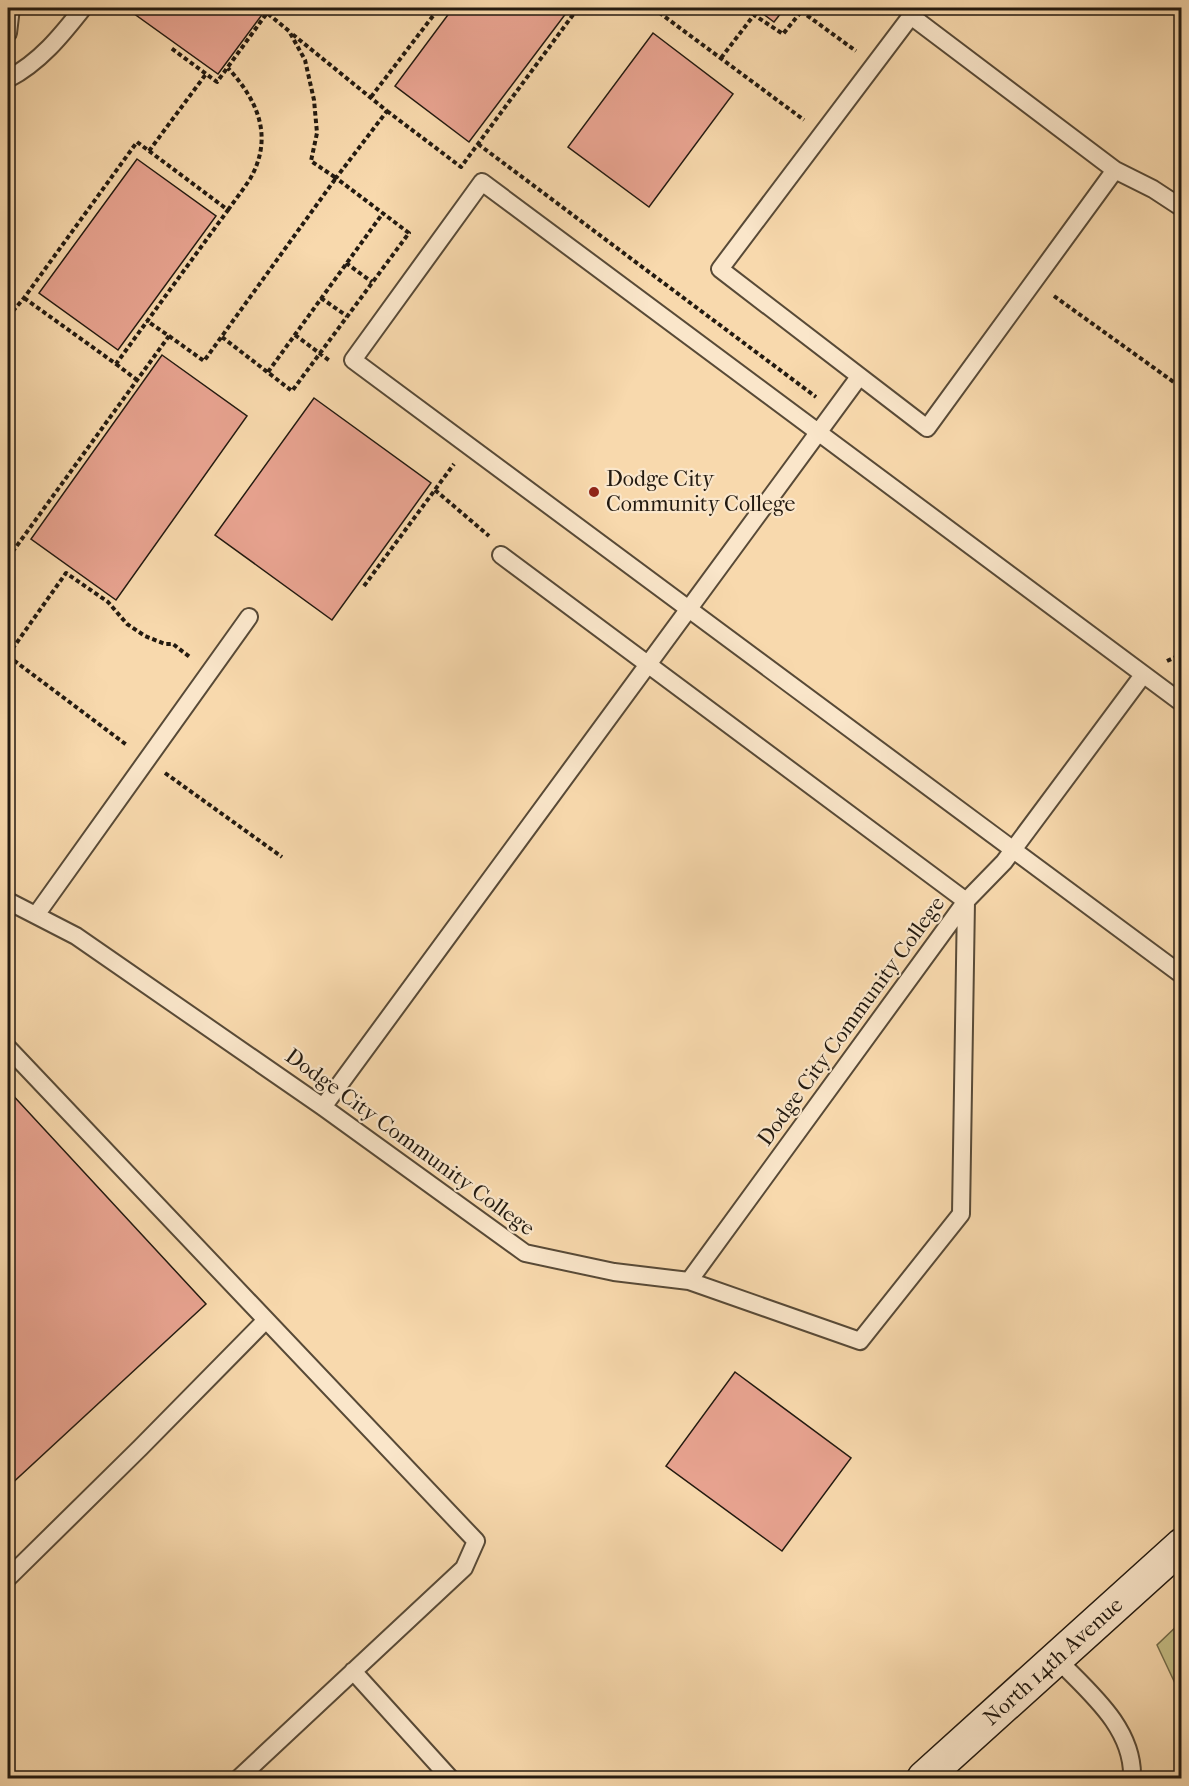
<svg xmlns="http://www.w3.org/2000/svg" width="1189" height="1786" font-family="'IM FELL French Canon',serif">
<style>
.green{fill:#c4bd85;stroke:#746c4a;stroke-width:1.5}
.building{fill:#e8a390;stroke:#231a10;stroke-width:1.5}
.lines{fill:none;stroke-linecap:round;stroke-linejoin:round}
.lane-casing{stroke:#584a37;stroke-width:20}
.secondary-casing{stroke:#231a10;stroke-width:36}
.path{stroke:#231a10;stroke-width:4;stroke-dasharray:4.5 3;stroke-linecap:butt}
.lane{stroke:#fae6ca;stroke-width:16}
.secondary{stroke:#fae6ca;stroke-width:33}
.poi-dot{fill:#8f2418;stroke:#fae6ca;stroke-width:2}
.labels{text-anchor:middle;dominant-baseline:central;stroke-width:4.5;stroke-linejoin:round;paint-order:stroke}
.poi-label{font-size:22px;fill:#231a10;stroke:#fae6ca;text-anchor:start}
.street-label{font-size:22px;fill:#231a10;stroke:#fae6ca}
</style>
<rect width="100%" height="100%" fill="#f8d9ad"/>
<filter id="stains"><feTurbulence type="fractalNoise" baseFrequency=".00333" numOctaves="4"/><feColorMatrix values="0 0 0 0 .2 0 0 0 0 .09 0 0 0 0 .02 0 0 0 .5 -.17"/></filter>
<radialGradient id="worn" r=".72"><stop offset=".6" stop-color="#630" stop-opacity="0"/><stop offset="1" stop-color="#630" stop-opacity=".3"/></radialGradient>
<path class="green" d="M1181,1622V1696L1157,1645Z"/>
<path class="building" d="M126,8H267L218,74Z
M453,8H570L469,142L395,86Z
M755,8H785L774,22Z
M653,33L733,94L649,207L568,147Z
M137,159L216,216L118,350L39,293Z
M162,355L247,416L116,600L31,539Z
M314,398L431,483L332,620L215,535Z
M8,1090L206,1304L8,1487Z
M735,1372L851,1458L782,1551L666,1466Z"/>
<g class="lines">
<defs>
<path id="lane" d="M911,16L1115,170L927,428L720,269Z
M8,33L11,8
M8,79C40,62 61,36 83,8
M1115,170L1153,189L1182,208
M501,555L966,901L961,1214L860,1341L689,1281
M1182,703L482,182L353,360L1182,975
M8,901L76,936L323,1107L525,1253L614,1272L689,1281L966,901L1004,862L1143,675
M36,915L249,617
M8,1048L476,1541L464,1568L239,1778
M323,1107L859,377
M8,1578L140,1448L266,1320
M1057,1659C1089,1692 1134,1728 1132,1778
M353,1671L450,1778"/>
<g id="secondary">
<path id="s1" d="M924,1778L1182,1545"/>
</g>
</defs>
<use href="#lane" class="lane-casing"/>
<use href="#secondary" class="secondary-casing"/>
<path class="path" d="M653,8L804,120
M801,11L856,51
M267,13L271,8
M721,58L754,15L783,34L804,8
M371,97L439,8
M387,111L461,167L578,8
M478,144L816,397
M149,151L206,74
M228,210C235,200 243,190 250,179C274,137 258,101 228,68
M346,263L372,282
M1054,296L1182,388
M321,298L347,316
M8,317L24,298L137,142L228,210L116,364L24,298
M295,335L330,361
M169,336L204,361L336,178L311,161L317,133L314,100L305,60L289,31L267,13L217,82L171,48
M222,337L292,391L409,233L336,178L387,111L291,33
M116,364L137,380
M268,372L383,213
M435,490L489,536
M8,558L169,336L147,321
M364,586L454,464
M8,655L66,573L108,602L127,624L145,636L165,644H173L191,658
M8,656L128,746
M1167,661L1182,654
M165,773L282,857"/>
<use href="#lane" class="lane"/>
<use href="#secondary" class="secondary"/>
</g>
<circle class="poi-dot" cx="594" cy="492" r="6"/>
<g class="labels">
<g class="poi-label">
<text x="606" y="479">Dodge City<tspan x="606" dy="25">Community College</tspan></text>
</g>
<g class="street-label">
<text transform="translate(851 1021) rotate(-54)">Dodge City Community College</text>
<text transform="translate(410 1142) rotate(36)">Dodge City Community College</text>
<text stroke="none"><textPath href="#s1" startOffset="174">North 14th Avenue</textPath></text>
</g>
</g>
<rect width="1189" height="1786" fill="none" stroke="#f8d9ad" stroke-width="30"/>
<rect x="9" y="9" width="1171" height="1768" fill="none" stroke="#231a10" stroke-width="3"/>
<rect x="15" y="15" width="1159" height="1756" fill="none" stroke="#231a10" stroke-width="1.5"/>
<rect width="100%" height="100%" filter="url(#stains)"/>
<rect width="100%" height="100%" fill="url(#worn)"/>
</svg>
